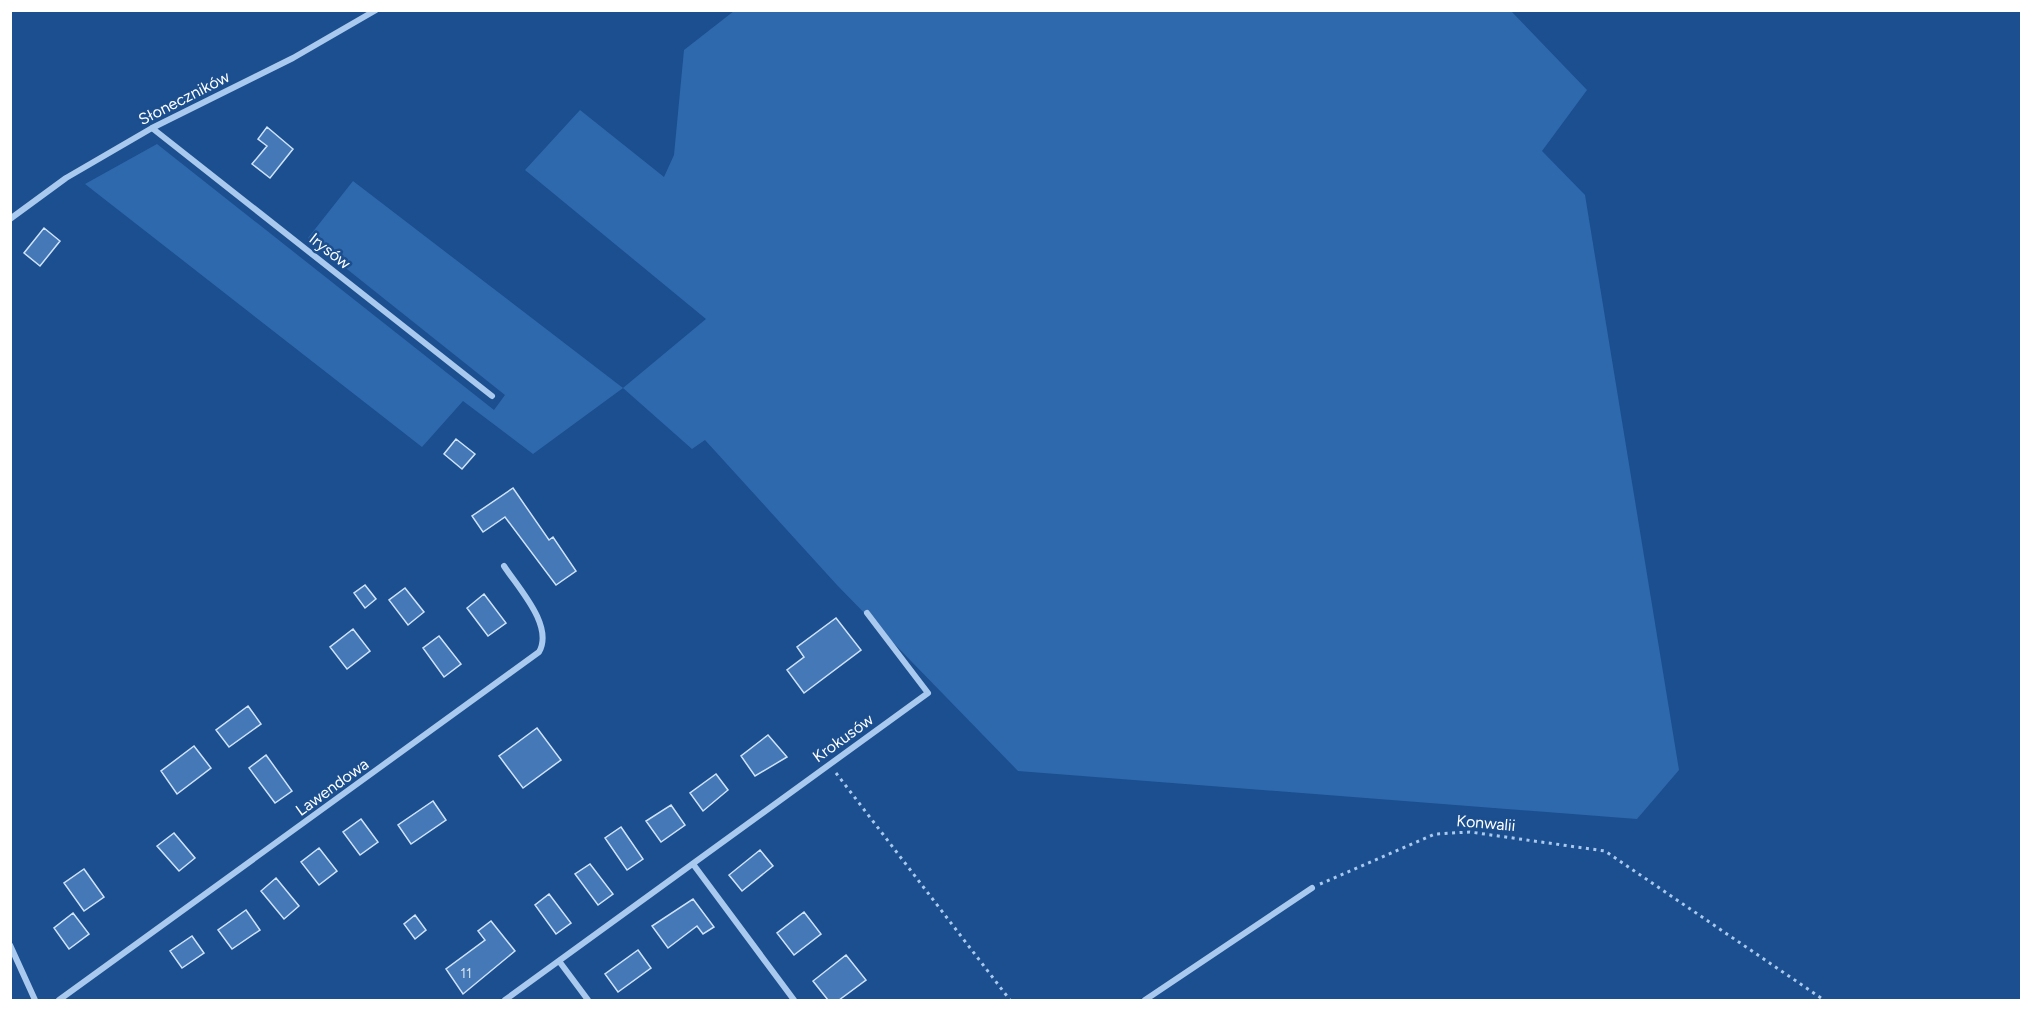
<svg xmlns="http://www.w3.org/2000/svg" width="2032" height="1011" font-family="Figtree,sans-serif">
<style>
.green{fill:#2e69ad}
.building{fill:#4478b7;stroke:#cfe3fa;stroke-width:1.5}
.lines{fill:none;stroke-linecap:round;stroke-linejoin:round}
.path{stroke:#a9c9ee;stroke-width:3;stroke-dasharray:3 4.5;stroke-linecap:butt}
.minor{stroke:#a9c9ee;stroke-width:6}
.labels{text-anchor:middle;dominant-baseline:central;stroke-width:5;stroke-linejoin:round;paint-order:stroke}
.number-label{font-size:14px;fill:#d0dded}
.street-label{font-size:16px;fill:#fff;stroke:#1b4f8f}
</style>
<rect width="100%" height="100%" fill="#1b4f8f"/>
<path class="green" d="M734,11H1511L1587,90L1542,151L1585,195L1679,770L1637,819L1018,771L837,585L705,440L692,449L623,388L533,454L463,401L422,447L85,184L157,144L494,410L505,395L308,238L353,181L623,388L706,319L525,170L580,110L664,177L674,155L684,50Z"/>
<path class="building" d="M267,127L293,149L270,178L252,164L267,146L258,139Z
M44,228L60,241L40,266L24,253Z
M456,439L475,454L462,469L444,454Z
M513,488L549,540L553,537L576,571L556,585L505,517L483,532L472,516Z
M365,585L376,599L365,608L354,593Z
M405,588L424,612L408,625L389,600Z
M484,594L506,623L488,636L467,608Z
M836,618L861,650L804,693L787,670L804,657L797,647Z
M353,629L370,651L347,669L330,647Z
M439,636L461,664L444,677L423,648Z
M248,706L261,724L229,747L216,730Z
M537,728L561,760L523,788L499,756Z
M768,735L787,757L755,776L741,756Z
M194,746L211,768L177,794L161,771Z
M266,755L292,791L275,803L249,768Z
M716,774L728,790L703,811L690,793Z
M433,801L446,820L411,844L398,825Z
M671,805L685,825L661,842L646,821Z
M361,819L378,842L360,855L343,832Z
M621,827L643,859L627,870L605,838Z
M174,833L195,858L179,871L157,846Z
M319,848L337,871L319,885L301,862Z
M760,850L773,866L742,891L729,875Z
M590,864L613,894L598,905L575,874Z
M84,869L104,897L84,911L64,883Z
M276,878L299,906L284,919L261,891Z
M549,894L571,923L556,934L535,905Z
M693,899L714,927L703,934L697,926L668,948L652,926Z
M246,910L260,930L232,949L218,930Z
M804,912L821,934L794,955L777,933Z
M73,913L89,934L69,949L54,928Z
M415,915L426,930L415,939L404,924Z
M491,921L515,951L463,994L446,969L485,940L478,931Z
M192,936L204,953L182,968L170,951Z
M638,950L651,968L618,992L605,974Z
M846,955L866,980L839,1000H828L813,981Z"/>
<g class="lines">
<path class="path" d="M836,773L1010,1000
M1320,884L1435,834L1470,832L1605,851L1824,1000"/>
<path class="minor" d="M152,128L492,396
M10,219L66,178L152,128L293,58L376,10
M693,864L794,1000
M10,945L35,1000
M559,961L588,1000
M59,1000L539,652C554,626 519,589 504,566
M505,1000L928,693L867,613
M1145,1000L1312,888"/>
</g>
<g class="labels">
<g class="number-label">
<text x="466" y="973">11</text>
</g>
<g class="street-label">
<text transform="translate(184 98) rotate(-27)">Słoneczników</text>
<text transform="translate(330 251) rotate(38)">Irysów</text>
<text transform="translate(843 738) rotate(-36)">Krokusów</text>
<text transform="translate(332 787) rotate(-36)">Lawendowa</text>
<text transform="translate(1486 823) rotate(5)">Konwalii</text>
</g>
</g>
<rect width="2032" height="1011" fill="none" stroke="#ffffff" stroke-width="24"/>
</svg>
